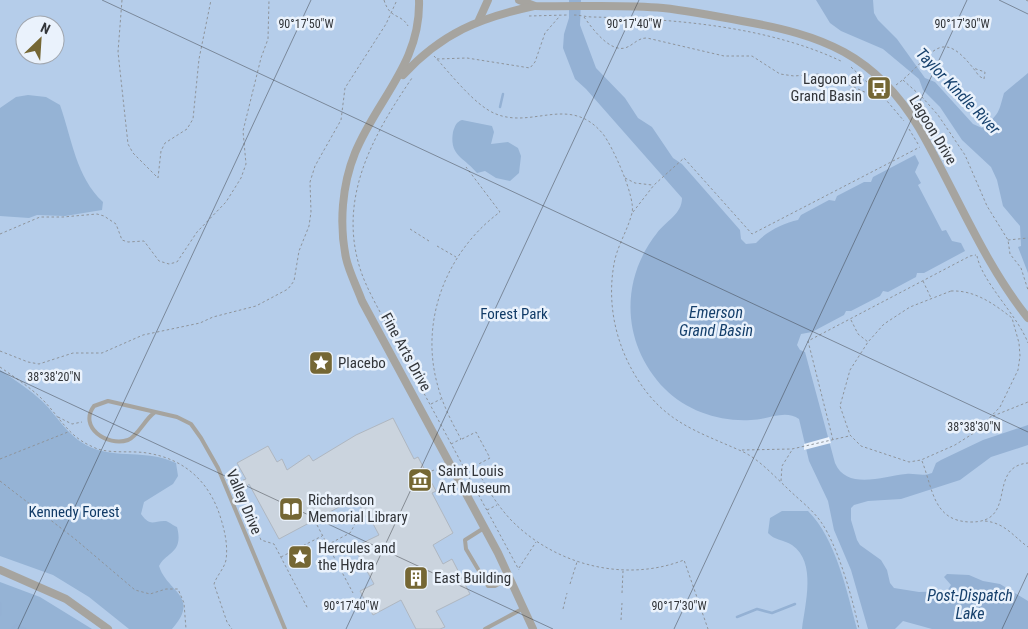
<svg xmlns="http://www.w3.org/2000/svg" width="1028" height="629" viewBox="0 0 1028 629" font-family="'Roboto Condensed',sans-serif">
<rect width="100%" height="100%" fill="#eaf2fc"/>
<path fill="#b5cdea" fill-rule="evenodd" d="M0,0H1028V629H0ZM25,25H55V55H25Z"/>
<g fill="#95b3d5">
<path d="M28,95L46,97L60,105C72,139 76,177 103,202L102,210L65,216L37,215L29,218L0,216V108L16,97Z"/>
<path d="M462,120L492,126L494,132L491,144L508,142L518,148L521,156L519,173L510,181L496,178L485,171L477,173C464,157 449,156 453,132C455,126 456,122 462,120Z"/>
<path d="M0,370C15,380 30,390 43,402C59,418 68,437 90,447C116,459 146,449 176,463L178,476L173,484L144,502L141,514C151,528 154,520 166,521C169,522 174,526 177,527C184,553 166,552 159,566C167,592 201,596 172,629H129L89,597L53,575L0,556Z"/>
<path d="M782,511H808C836,539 847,592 857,629H802C805,604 817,562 792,545C784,540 774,540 768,533L770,518Z"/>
<path d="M0,582L40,597L92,629H0Z"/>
</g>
<g fill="#94b1d4">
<path d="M569,0H581L580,25L596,68L625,98L638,118L652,127L673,158L682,164L740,230L741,239L746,244L756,243C767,231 784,223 798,220L801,215L829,200L835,201L837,196L864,182H871L873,177L915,155L919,163L915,172L921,183L918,185L942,231L946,230L952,241L961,243L965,251L924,273H917L916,277L888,292L883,291L880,296L851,311H846L844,315L812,332L801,334L797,345L800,350L805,352L835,463C847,491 884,476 906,474C916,473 922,477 932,473L936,463L941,460L983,440L1028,425V445L991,457L960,480L901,499L868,501L854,505L851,508V520L857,540L860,545L881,560L887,570L890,583L894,588L919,592L947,591L951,585L944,577L947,574L969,575L983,581L1000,584L1028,601V629H932L903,621L895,629H868L851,570L834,530L828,501L809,461L799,419C785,409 767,420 751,420C720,422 687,411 665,389C622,345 619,281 657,233C666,221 682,214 682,198L586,89L575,79L563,48L564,34L569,18Z"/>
<path d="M816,0H873L874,13L878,20L897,39L925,78L935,82L973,124L982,128C1000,113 998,114 1004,93L1028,73V273L1018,247L1021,246L1020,226L1003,206L997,180L991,167L962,140L940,107L923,90L919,79L883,49L841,31L830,23Z"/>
</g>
<path fill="#eaf2fc" d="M829,437L831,443L804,450V444Z"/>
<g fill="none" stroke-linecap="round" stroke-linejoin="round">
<g stroke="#94b1d4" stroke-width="2.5">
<path d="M500,107L503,94"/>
<path d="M0,603V615"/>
<path d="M737,617L757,609L772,613L795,604"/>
<path d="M12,629L16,625L25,629"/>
</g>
</g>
<path fill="#cbd4de" stroke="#afb7c1" d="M393,418L414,459L418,457L436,491L432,493L453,533L433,545L443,564L452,559L470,594L436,611L445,627L440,629H416L401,600L373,615L360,591L374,584L354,547L379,535L370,518L367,519L356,498L279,539L249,484L247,486L243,480L246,479L237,463L268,446L277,462L282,459L287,470L309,455L313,461L356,435Z"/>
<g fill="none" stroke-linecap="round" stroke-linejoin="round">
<g stroke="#8e949b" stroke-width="1" stroke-dasharray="2.5 2.5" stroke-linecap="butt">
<path d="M122,0L118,52L128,144L133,153L158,178L161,151L165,143L187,129L193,119L199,59L211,0"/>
<path d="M384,0C390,20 401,13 408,26"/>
<path d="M1026,0L1028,1"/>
<path d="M574,15C580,15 586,17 593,17C675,19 768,26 843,62"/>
<path d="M529,16L567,15"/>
<path d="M584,17C592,28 609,52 625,48C634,45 637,38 647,38L724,56H752L780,74L794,76L819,74L834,78L869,94H879"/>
<path d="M434,56C450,73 475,106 496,114C533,129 570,94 603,134C613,147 636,198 632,213C628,229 619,243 615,259C606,301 615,344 638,380C665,422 696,431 739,450C757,457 773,475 787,488C798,499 812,509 821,522C838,546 853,600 859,629"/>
<path d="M437,59L467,58L530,68L535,62L545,33L559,17"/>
<path d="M851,67L887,101L904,121"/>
<path d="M903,80L922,97L938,115L965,155L987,206L1008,240L1010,254L1021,268L1028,290"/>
<path d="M896,85C934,57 939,20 979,76L984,79L985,72L973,68"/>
<path d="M909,129L918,144"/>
<path d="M625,178L635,183L652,185"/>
<path d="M633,212L654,185L684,158L752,234L920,147"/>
<path d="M410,229L429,241"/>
<path d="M0,234L40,217H63L97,214L104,216L116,224L122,240L128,242L144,241L159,261L169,264L177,262L197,232L226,202L241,178L246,164L243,131L261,58L268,39L269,0"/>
<path d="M1008,240L1028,238"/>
<path d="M437,246L456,257"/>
<path d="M977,256C982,282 1018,316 1028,343"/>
<path d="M923,281L931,298"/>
<path d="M951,291C975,290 994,304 1012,318L1019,343L1020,356L1018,370L1000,407L977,431L955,445L921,460L909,462L861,446L850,435L840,406L850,370L868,342L884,324L910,307Z"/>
<path d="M851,320L858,334L868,342"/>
<path d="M392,334C382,315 371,297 363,277C335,203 371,138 412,78"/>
<path d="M398,345L519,570"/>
<path d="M0,351L28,362L39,364L73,353H102L143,335L200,323L213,317L256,306L288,289L294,281L299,251L309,226L311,212L310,182L315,166L341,120L345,88L386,24L397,0"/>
<path d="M0,367C14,377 30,387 42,399C59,416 68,436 91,446C107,455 129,450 147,453C185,459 210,482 221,519C225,532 228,546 226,560C224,569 217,575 214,584L227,622L232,629"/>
<path d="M431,404L441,399"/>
<path d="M993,416L1028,402"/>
<path d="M58,417L72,424L82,422"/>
<path d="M462,439L476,432L490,458L475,466"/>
<path d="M833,440L808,341L970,256L976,255"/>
<path d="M451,444L461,439C451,421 442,403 437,383C420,319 447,251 500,212L466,167"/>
<path d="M742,450L792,449L849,436"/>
<path d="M0,459L68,432"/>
<path d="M922,461C933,489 933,521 970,522C1019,523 986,467 1028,463"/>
<path d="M465,471L475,466C485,485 496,504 511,520C555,565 625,583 684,560L708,629"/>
<path d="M427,473L441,467"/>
<path d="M0,481L75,539L135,590L150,594L166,589H178L184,603L186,629"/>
<path d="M781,481L782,466L792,450"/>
<path d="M239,504L245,502L261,540L274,544L308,609"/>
<path d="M487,510L497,505"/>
<path d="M985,521C1005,523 1013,536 1028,547"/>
<path d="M317,525L353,593"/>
<path d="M327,545L350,533L363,510"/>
<path d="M281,557L322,536"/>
<path d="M519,568L536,542"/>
<path d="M570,584L577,562"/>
<path d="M622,593L623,571"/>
<path d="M563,609L567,593"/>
<path d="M621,620L622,603"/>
</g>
<g stroke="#a6a49f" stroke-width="4">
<path d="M155,412C145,419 137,437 128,440C107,447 78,427 94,406L108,401L177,417L191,424L201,438L218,468L285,629"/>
<path d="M484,528L465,540L466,549L488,586H495L510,578"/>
<path d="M485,629L524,608"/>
</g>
<g stroke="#a6a49f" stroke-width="8">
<path d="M419,0C421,63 377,99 355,153C342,185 339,224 346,258C349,272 357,287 362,301L498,553L533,629"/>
<path d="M519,0L535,6C577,7 621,4 663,8C690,11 716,16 742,21C822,35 875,54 919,128C955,190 983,262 1028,318"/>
<path d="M479,20L488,0"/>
<path d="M403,75C442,33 479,18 534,6"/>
<path d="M0,570L66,599L108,629"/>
</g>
</g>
<path fill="none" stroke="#323539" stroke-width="1" stroke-opacity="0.45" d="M102,0L1028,432M999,0L1028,14M0,371L553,629M18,629L311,0M346,629L639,0M674,629L967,0M1002,629L1028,573"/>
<defs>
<symbol id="bus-square" viewBox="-11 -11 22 22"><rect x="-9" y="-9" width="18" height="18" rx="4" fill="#756734" stroke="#eaf2fc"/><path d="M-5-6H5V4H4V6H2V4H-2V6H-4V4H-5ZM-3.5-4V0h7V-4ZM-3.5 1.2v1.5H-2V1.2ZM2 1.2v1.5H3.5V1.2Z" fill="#fff"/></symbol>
<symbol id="sight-square" viewBox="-11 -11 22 22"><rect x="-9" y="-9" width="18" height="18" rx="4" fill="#756734" stroke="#eaf2fc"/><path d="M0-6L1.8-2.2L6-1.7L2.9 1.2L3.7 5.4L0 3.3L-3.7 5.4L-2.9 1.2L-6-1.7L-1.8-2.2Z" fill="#fff"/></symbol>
<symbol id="museum-square" viewBox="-11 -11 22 22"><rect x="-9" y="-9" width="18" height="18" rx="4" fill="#756734" stroke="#eaf2fc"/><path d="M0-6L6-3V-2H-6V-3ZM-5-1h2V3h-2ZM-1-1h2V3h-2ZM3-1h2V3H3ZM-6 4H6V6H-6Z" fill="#fff"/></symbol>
<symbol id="library-square" viewBox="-11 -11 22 22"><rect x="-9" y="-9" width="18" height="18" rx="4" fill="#756734" stroke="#eaf2fc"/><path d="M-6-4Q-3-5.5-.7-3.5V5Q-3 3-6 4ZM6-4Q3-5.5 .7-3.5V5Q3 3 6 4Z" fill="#fff"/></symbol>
<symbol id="building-square" viewBox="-11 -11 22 22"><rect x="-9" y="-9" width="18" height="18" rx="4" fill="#756734" stroke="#eaf2fc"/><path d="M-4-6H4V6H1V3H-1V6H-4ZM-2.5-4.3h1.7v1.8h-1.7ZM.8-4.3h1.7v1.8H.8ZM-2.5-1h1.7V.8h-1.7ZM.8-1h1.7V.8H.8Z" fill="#fff"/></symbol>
</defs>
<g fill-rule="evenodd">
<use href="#bus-square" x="865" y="74" width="28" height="28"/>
<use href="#sight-square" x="307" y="349" width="28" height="28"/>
<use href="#museum-square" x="406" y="466" width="28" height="28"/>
<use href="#library-square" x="277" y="495" width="28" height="28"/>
<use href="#sight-square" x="286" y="543" width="28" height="28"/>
<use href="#building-square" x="402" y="564" width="28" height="28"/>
</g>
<g text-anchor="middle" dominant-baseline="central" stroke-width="5" stroke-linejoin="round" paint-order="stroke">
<g font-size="15" fill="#323539" stroke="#eaf2fc" text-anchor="start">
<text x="862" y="79" text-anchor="end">Lagoon at<tspan x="862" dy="17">Grand Basin</tspan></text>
<text x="338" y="363">Placebo</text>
<text x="438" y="471">Saint Louis<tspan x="438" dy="17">Art Museum</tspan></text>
<text x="308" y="500">Richardson<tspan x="308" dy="17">Memorial Library</tspan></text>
<text x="318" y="548">Hercules and<tspan x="318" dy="17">the Hydra</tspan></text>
<text x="434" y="578">East Building</text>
</g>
<g font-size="15" fill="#323539" stroke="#eaf2fc">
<text transform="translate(933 130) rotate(59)">Lagoon Drive</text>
<text transform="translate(406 352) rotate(61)">Fine Arts Drive</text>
<text transform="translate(244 502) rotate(67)">Valley Drive</text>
</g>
<g font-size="15" fill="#113b67" stroke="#eaf2fc">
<text x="514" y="314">Forest Park</text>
<text x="74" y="512">Kennedy Forest</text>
</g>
<g font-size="16" font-style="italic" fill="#16406c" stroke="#eaf2fc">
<text transform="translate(958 91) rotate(46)">Taylor Kindle River</text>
<text x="716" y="312">Emerson<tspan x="716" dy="18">Grand Basin</tspan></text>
<text x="970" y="595">Post-Dispatch<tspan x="970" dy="18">Lake</tspan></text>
</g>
</g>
<g font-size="12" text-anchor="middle" fill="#323539" stroke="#eaf2fc" stroke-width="5" stroke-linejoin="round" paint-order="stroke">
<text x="306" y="28">90°17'50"W</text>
<text x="634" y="28">90°17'40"W</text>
<text x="962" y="28">90°17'30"W</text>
<text x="54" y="381">38°38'20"N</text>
<text x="974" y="431">38°38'30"N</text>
<text x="351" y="610">90°17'40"W</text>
<text x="679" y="610">90°17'30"W</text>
</g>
<g transform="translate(40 40) rotate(25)"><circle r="24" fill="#eaf2fc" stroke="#a0a6ae"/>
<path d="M0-4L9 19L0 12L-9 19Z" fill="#756734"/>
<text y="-8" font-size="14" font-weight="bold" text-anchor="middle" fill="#323539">N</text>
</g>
</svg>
